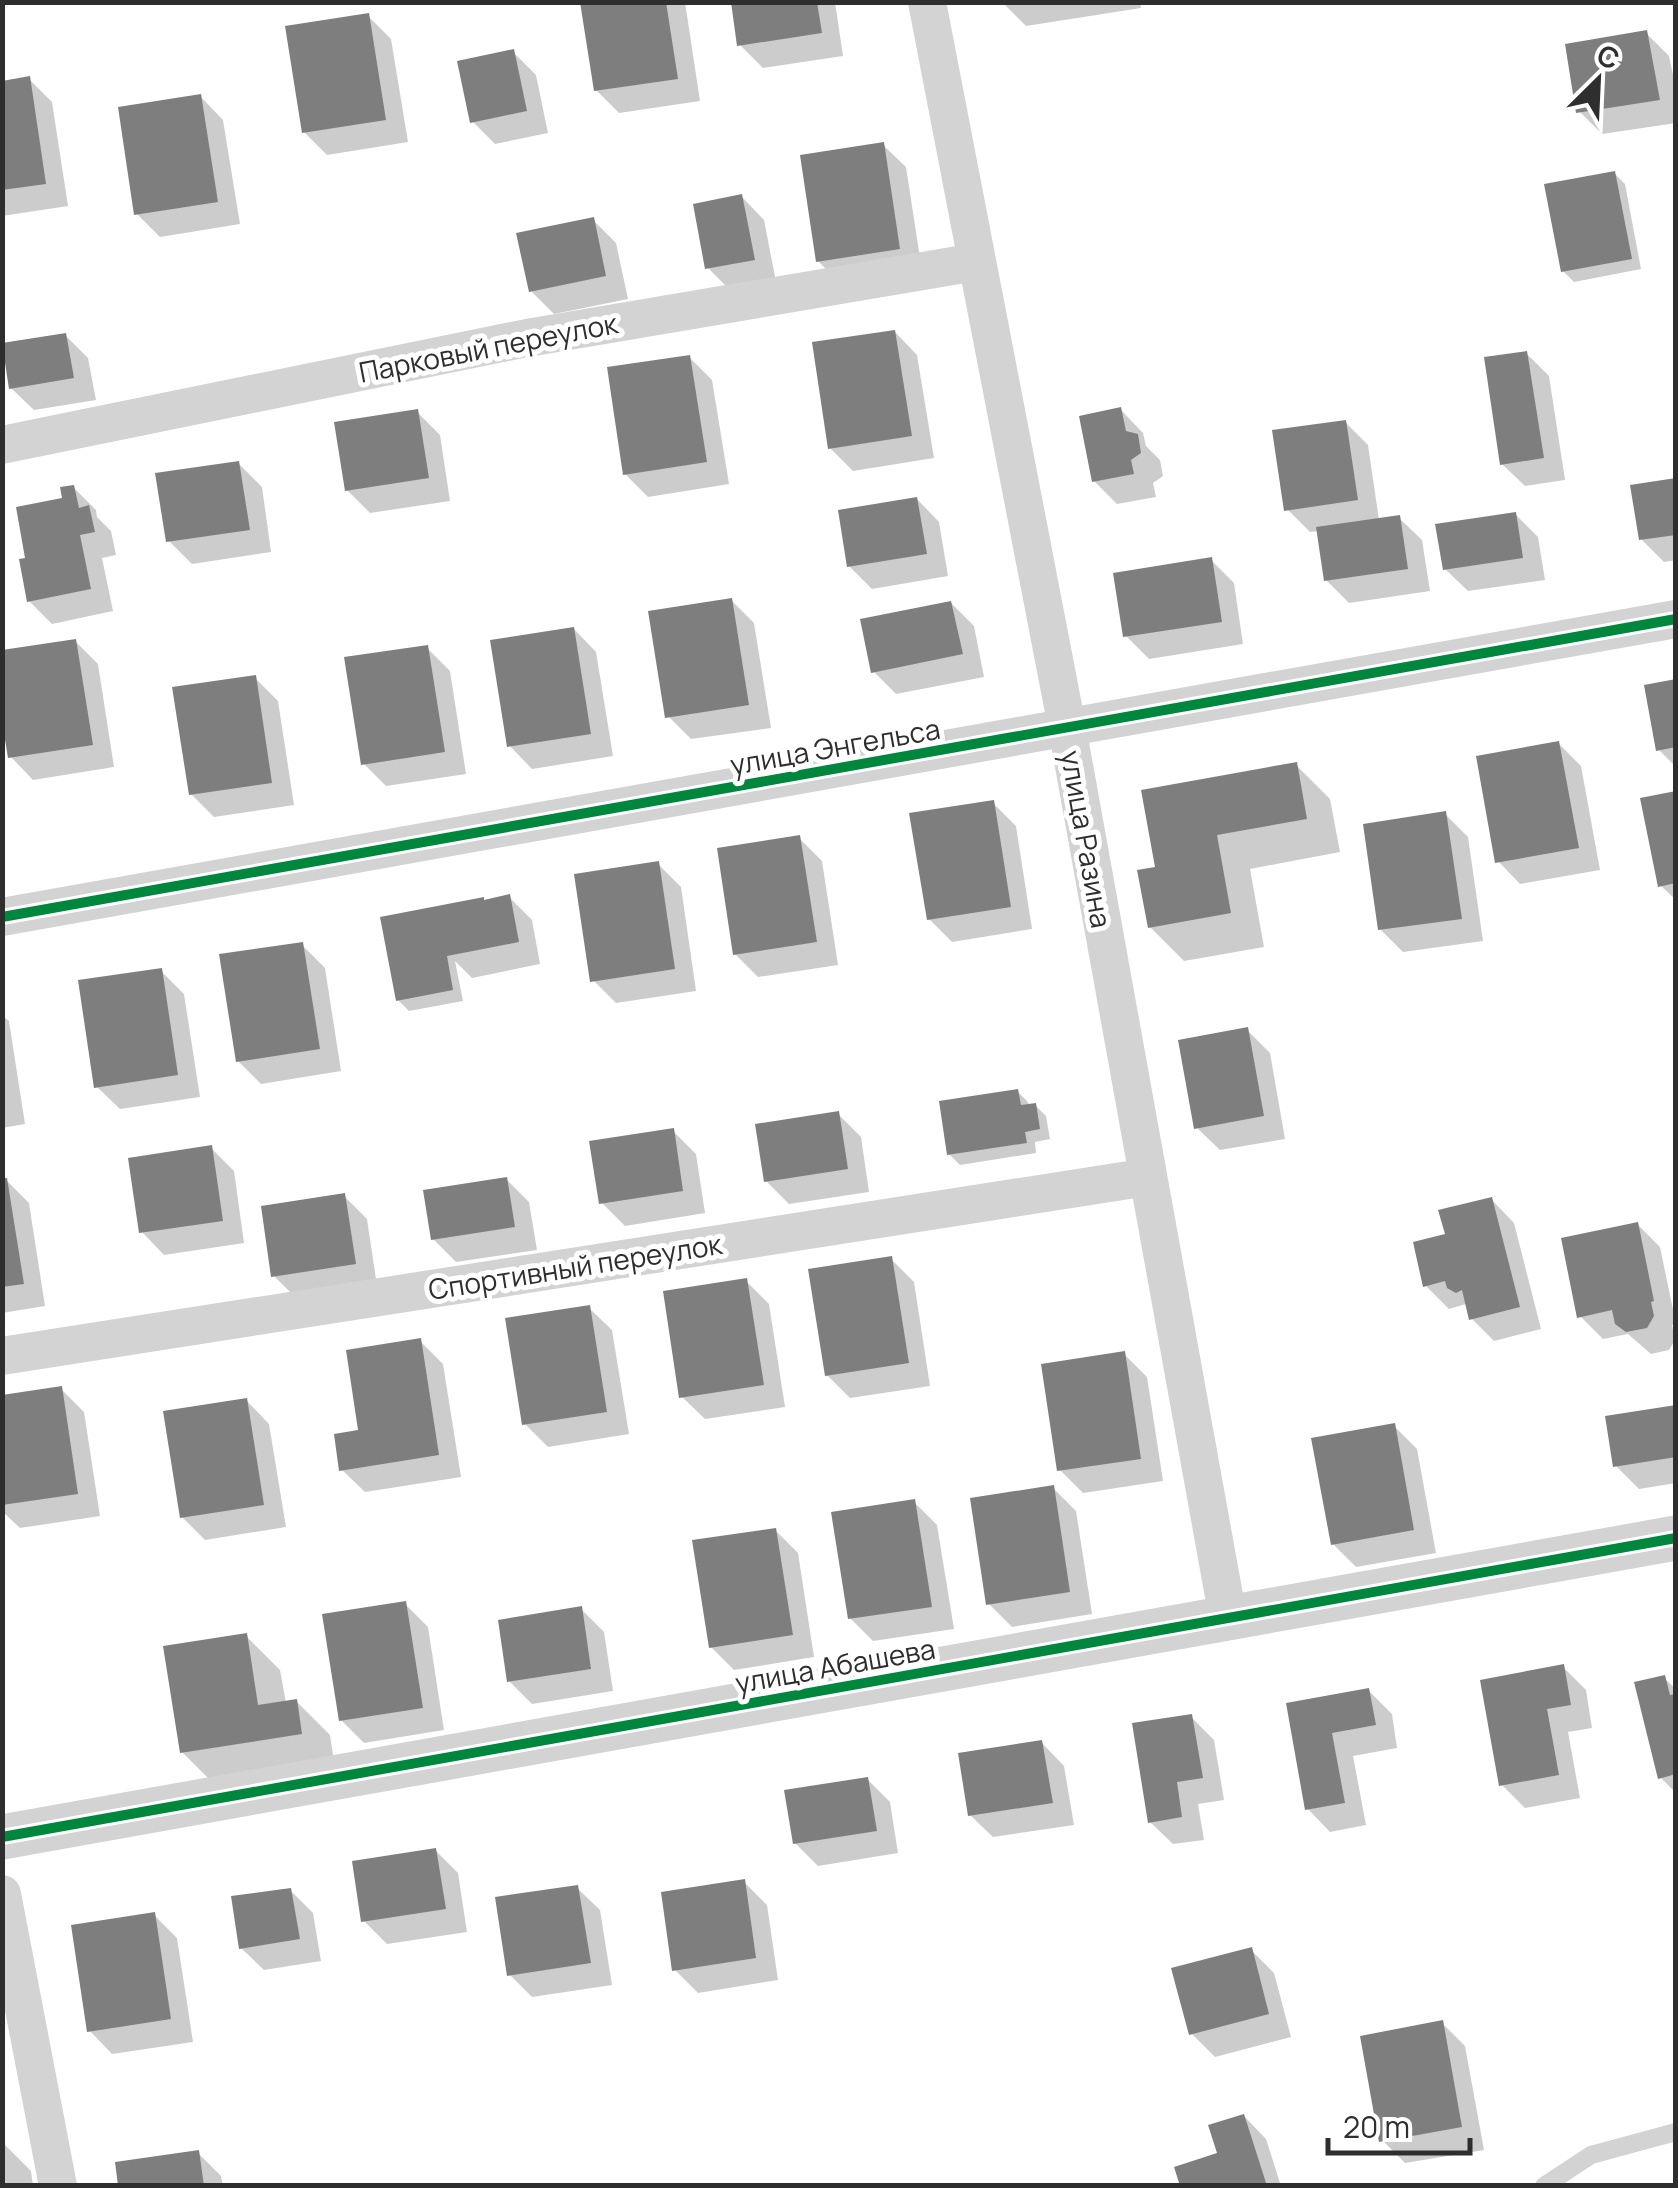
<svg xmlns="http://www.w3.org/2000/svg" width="1678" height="2188" viewBox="0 0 1678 2188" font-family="Manrope,sans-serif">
<rect width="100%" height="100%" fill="#fff"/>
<g fill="#0003">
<path d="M583,2H685L700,101L619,113L596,90Z"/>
<path d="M733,2H835L843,56L763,68L740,45Z"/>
<path d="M1002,2H1140L1141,8L1026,26Z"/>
<path d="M368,16L391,39L408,142L327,155L304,132Z"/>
<path d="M1646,33L1669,56L1676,89V123L1602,134L1579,111Z"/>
<path d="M513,52L536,75L548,133L495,144L472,121Z"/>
<path d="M29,79L52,102L68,206L2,216V83Z"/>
<path d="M201,97L223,120L240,224L160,237L137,214Z"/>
<path d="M883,145L906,167L922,271L841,284L818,261Z"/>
<path d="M1614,173L1625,184L1641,269L1574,282L1563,271Z"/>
<path d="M742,197L764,220L776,282L731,291L708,268Z"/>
<path d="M593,220L616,243L628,299L554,314L531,291Z"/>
<path d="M895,332L917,355L934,458L853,471L830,448Z"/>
<path d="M65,335L88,358L96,400L34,410L11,388Z"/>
<path d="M1526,353L1549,376L1565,480L1525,486L1502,464Z"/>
<path d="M689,357L712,380L729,484L648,497L625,474Z"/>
<path d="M1121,410L1143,433L1146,446L1160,460L1163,476L1153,483L1156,497L1117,504L1094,481Z"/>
<path d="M417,412L440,435L450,501L370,513L347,490Z"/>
<path d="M1345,422L1368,445L1379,520L1399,518L1422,540L1430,591L1349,603L1326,580L1319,531L1310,532L1287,509Z"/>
<path d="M239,464L262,487L271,552L192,564L169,541Z"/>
<path d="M1676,481V560L1664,562L1641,539Z"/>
<path d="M73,487L96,510L97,517L111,531L116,555L102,558L113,611L52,624L29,601L28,560Z"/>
<path d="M917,499L939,522L948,576L872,589L849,566Z"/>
<path d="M1515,514L1538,537L1545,580L1468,591L1445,569Z"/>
<path d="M1211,560L1234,583L1243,644L1149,659L1126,636Z"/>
<path d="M731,600L754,623L771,728L691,739L668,716Z"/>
<path d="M951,603L974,626L984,677L896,694L873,671Z"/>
<path d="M574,629L596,652L613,756L532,769L510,746Z"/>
<path d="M75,641L98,664L114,767L33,780L11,757Z"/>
<path d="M427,648L450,671L466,774L386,786L363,763Z"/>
<path d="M255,678L278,701L294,805L214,817L191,794Z"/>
<path d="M1676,681V767L1658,749Z"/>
<path d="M1559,744L1581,766L1600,870L1520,884L1498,861Z"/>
<path d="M1296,765L1330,799L1340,852L1250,869L1264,947L1184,961L1150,927L1157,869Z"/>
<path d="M1676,793V900L1660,885Z"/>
<path d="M993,803L1016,826L1032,929L952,942L929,919Z"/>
<path d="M1445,814L1468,837L1483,941L1403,952L1380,929Z"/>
<path d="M799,838L822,861L838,965L758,977L735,954Z"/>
<path d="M658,864L681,887L696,991L616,1003L593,980Z"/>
<path d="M509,897L532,920L540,964L472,978L455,961L463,1001L409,1011L398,1000L485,902Z"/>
<path d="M302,945L325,968L341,1071L261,1084L238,1061Z"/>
<path d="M161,971L184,994L200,1097L120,1109L97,1087Z"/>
<path d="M2,1015L9,1021L25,1124L2,1128Z"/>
<path d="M1247,1030L1270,1053L1285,1139L1220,1150L1197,1128Z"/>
<path d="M1017,1091L1028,1102L1029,1106L1035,1105L1046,1116L1050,1139L1035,1142L1036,1153L960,1165L949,1154Z"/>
<path d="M838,1114L861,1137L869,1192L789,1204L766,1181Z"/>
<path d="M673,1131L696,1154L705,1213L625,1226L602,1203Z"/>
<path d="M211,1148L234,1171L244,1243L164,1255L142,1232Z"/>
<path d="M506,1179L529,1202L537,1250L456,1262L433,1239Z"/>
<path d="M6,1180L29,1203L45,1306L2,1313V1181Z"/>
<path d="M344,1196L367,1219L377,1286L297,1299L274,1276Z"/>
<path d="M1492,1200L1514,1223L1541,1329L1494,1341L1471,1318L1466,1304L1449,1309L1426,1286L1448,1236Z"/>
<path d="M1637,1224L1660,1247L1676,1324L1672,1325L1675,1340L1669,1350L1651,1354L1628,1334L1603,1339L1580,1316Z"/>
<path d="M891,1259L914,1282L930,1386L850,1398L827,1375Z"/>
<path d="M746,1281L769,1304L785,1407L705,1419L682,1397Z"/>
<path d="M589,1308L612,1330L629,1434L548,1447L525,1424Z"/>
<path d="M420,1341L443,1364L461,1477L365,1492L342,1470L361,1433Z"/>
<path d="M1124,1354L1147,1377L1163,1481L1083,1493L1060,1470Z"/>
<path d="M61,1389L84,1412L100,1516L20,1528L2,1511V1398Z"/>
<path d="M247,1401L269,1424L286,1527L205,1540L182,1517Z"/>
<path d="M1676,1408V1483L1639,1489L1616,1466Z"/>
<path d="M1394,1426L1417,1449L1436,1553L1356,1567L1333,1544Z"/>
<path d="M1053,1488L1076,1511L1092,1614L1012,1627L989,1604Z"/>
<path d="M914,1502L937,1525L954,1629L873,1641L850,1618Z"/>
<path d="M775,1530L798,1553L814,1657L734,1670L711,1647Z"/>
<path d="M405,1604L428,1627L444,1730L364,1743L341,1720Z"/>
<path d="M581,1609L604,1632L613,1691L532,1704L509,1681Z"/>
<path d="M246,1636L280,1670L286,1703L296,1701L330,1735L335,1768L216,1786L182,1752Z"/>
<path d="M1563,1667L1586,1690L1592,1728L1568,1732L1580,1798L1525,1808L1502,1785Z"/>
<path d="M1664,1678L1676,1689V1793L1660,1777Z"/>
<path d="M1369,1691L1392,1714L1397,1748L1353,1756L1366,1825L1330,1832L1308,1809L1289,1705Z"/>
<path d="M1191,1717L1214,1740L1224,1800L1198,1804L1204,1840L1173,1844L1150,1822Z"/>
<path d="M1042,1743L1064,1766L1074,1825L993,1837L970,1815Z"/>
<path d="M867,1779L890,1802L898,1853L818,1866L795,1843Z"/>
<path d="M435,1850L458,1873L467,1932L387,1944L364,1921Z"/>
<path d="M744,1882L767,1905L778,1980L698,1993L675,1970Z"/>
<path d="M577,1888L600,1910L612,1985L532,1997L509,1974Z"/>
<path d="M290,1890L313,1913L321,1961L264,1970L241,1948Z"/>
<path d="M154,1915L177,1938L193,2042L112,2054L90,2031Z"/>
<path d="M1251,1950L1274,1973L1291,2037L1215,2057L1192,2034Z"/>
<path d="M1442,2023L1465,2046L1484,2150L1405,2163L1382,2140Z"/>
<path d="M1244,2116L1266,2139L1281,2186H1183L1220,2154Z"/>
<path d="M2,2142L31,2171L33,2186H2Z"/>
<path d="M198,2153L221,2176L223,2186H121Z"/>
</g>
<g fill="#7e7e7e">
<path d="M580,2H666L678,79L594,91Z"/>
<path d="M731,2H817L822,33L737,46Z"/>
<path d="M369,13L386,120L302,133L285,26Z"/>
<path d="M1647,30L1660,100L1576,113L1565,44Z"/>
<path d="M514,49L527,111L470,123L457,61Z"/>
<path d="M30,76L46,184L2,190V81Z"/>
<path d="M201,94L218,202L134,215L118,107Z"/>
<path d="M884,142L900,249L816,262L800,155Z"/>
<path d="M1615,171L1632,259L1561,272L1544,184Z"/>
<path d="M742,194L755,260L705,269L693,204Z"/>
<path d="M594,217L606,276L529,292L516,233Z"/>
<path d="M895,330L912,436L828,449L812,342Z"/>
<path d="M66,333L74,378L9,389L2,343Z"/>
<path d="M1527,351L1544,458L1500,465L1484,357Z"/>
<path d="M690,355L707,462L623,475L607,367Z"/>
<path d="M1121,407L1126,431L1138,434L1141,453L1131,460L1134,474L1092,482L1079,416Z"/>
<path d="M418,409L429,478L345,491L334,422Z"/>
<path d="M1346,420L1358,500L1284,511L1272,430Z"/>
<path d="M239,461L250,530L166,542L155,473Z"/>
<path d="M1676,478V535L1639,540L1630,485Z"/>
<path d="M74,485L79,508L89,505L95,532L80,535L91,589L27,602L19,559L25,558L16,507L62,498L60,487Z"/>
<path d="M917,497L927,554L847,567L838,510Z"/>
<path d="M1516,512L1523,558L1443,570L1435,524Z"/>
<path d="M1400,515L1408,569L1324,581L1316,527Z"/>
<path d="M1212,557L1222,622L1123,637L1113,573Z"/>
<path d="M732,598L749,705L665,718L648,611Z"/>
<path d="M951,601L963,654L871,673L860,619Z"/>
<path d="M574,627L591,734L507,747L490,640Z"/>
<path d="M76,639L93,745L8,758L2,721V650Z"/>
<path d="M428,645L445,752L361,765L344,657Z"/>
<path d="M256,675L272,783L189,795L172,687Z"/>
<path d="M1676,679V747L1656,751L1644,685Z"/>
<path d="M1559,741L1579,848L1495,863L1476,756Z"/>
<path d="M1297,762L1307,819L1217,835L1231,913L1148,928L1137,870L1155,867L1141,790Z"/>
<path d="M1676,791V883L1658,887L1640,798Z"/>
<path d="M994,800L1011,907L927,920L909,813Z"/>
<path d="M1446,811L1462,919L1378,930L1363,824Z"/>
<path d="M800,835L817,942L733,955L717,848Z"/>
<path d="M659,861L675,969L590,982L574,874Z"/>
<path d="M510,894L519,942L447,956L453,990L396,1001L380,917L484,897V900Z"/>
<path d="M303,942L320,1049L236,1062L219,954Z"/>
<path d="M162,968L178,1075L94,1088L78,980Z"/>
<path d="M1248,1027L1264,1116L1194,1129L1178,1040Z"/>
<path d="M1018,1089L1021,1105L1036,1103L1040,1129L1025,1132L1027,1143L947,1155L939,1101Z"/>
<path d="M839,1111L848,1169L764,1182L755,1124Z"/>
<path d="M674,1128L683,1191L599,1204L589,1141Z"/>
<path d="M212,1145L223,1221L139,1233L128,1158Z"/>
<path d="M507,1177L515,1227L431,1240L423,1190Z"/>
<path d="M2,1178H7L24,1284L2,1287Z"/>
<path d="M345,1193L356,1264L271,1277L261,1206Z"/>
<path d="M1492,1197L1520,1307L1469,1320L1462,1290L1456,1293L1447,1288L1445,1281L1423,1287L1413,1242L1445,1234L1438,1210Z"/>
<path d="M1638,1222L1654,1301L1651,1302L1654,1316L1647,1328L1626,1332L1615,1324L1612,1310L1577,1318L1561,1238Z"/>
<path d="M892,1256L909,1363L825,1376L808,1269Z"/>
<path d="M747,1278L764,1385L679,1398L663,1291Z"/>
<path d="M590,1305L607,1412L522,1425L505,1318Z"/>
<path d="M421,1338L439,1455L339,1471L334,1434L358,1430L346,1350Z"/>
<path d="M1125,1351L1141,1459L1057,1471L1041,1364Z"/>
<path d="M62,1386L78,1494L2,1505V1395Z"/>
<path d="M247,1398L264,1505L180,1518L163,1411Z"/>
<path d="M1676,1405V1457L1613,1467L1605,1416Z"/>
<path d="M1395,1423L1414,1530L1331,1545L1311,1438Z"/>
<path d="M1054,1485L1070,1592L986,1605L970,1498Z"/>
<path d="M915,1499L932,1607L848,1619L831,1512Z"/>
<path d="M776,1528L793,1635L709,1648L692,1540Z"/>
<path d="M406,1601L423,1708L339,1721L322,1614Z"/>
<path d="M582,1606L591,1669L507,1682L498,1620Z"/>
<path d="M247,1633L258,1705L297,1699L302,1734L180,1753L163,1646Z"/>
<path d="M1564,1664L1571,1705L1547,1709L1559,1775L1499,1786L1480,1680Z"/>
<path d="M1665,1675L1670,1695L1676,1694V1757L1673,1758L1676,1774L1658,1779L1634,1682Z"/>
<path d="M1369,1688L1376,1725L1332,1733L1345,1803L1305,1810L1286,1703Z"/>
<path d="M1192,1714L1203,1778L1177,1782L1182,1817L1148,1823L1132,1723Z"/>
<path d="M1042,1740L1053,1803L968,1816L958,1753Z"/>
<path d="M868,1777L877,1831L793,1844L784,1790Z"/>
<path d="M436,1848L446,1909L361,1922L352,1861Z"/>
<path d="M745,1879L756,1958L672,1971L661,1892Z"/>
<path d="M578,1885L591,1963L507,1976L495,1897Z"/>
<path d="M291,1888L300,1939L239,1949L231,1896Z"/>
<path d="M155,1912L171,2019L87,2032L71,1925Z"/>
<path d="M1252,1947L1269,2014L1189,2035L1171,1968Z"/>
<path d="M1443,2020L1462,2127L1379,2142L1360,2036Z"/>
<path d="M1244,2114L1267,2186H1180L1174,2167L1217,2153L1208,2125Z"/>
<path d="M199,2150L204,2186H118L115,2162Z"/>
</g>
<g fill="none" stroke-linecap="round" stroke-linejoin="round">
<path stroke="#d3d3d3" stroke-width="18" d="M1544,2186L1591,2155L1676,2132"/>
<g stroke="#d3d3d3" stroke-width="38">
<path d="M927,2L1067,727L1228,1618"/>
<path d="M2,445L527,338L976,262"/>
<path d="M2,917L1676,619"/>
<path d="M2,1356L1148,1177"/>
<path d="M2,1894L58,2186"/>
</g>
<path stroke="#d3d3d3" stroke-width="45" d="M2,1837L1676,1538"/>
<defs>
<g id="cycleway">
<path d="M2,917L1676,619"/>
<path d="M2,1837L1676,1538"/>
</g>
</defs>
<use href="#cycleway" stroke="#fff" stroke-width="16"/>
<use href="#cycleway" stroke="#00873e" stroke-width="10"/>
</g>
<g text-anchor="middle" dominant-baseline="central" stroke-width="10" stroke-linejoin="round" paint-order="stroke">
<g font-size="28" fill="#2e2e2e" stroke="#fff">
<text transform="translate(488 347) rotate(-11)">Парковый переулок</text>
<text transform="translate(835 746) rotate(-10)">улица Энгельса</text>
<text transform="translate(1087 839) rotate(80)">улица Разина</text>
<text transform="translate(575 1266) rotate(-9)">Спортивный переулок</text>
<text transform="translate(835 1665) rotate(-10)">улица Абашева</text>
</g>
</g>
<rect width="1678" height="2188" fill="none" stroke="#2e2e2e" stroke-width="10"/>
<g transform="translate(1598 80) rotate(24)" stroke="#ffffff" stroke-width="8" paint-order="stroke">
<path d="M0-8L18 38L0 25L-18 38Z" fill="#2e2e2e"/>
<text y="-15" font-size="28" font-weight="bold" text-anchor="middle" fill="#2e2e2e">С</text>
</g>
<path d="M1328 2138v15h142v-15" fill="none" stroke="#2e2e2e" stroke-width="5"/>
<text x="1343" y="2138" font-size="30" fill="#2e2e2e" stroke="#ffffff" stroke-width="8" paint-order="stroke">20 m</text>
</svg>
